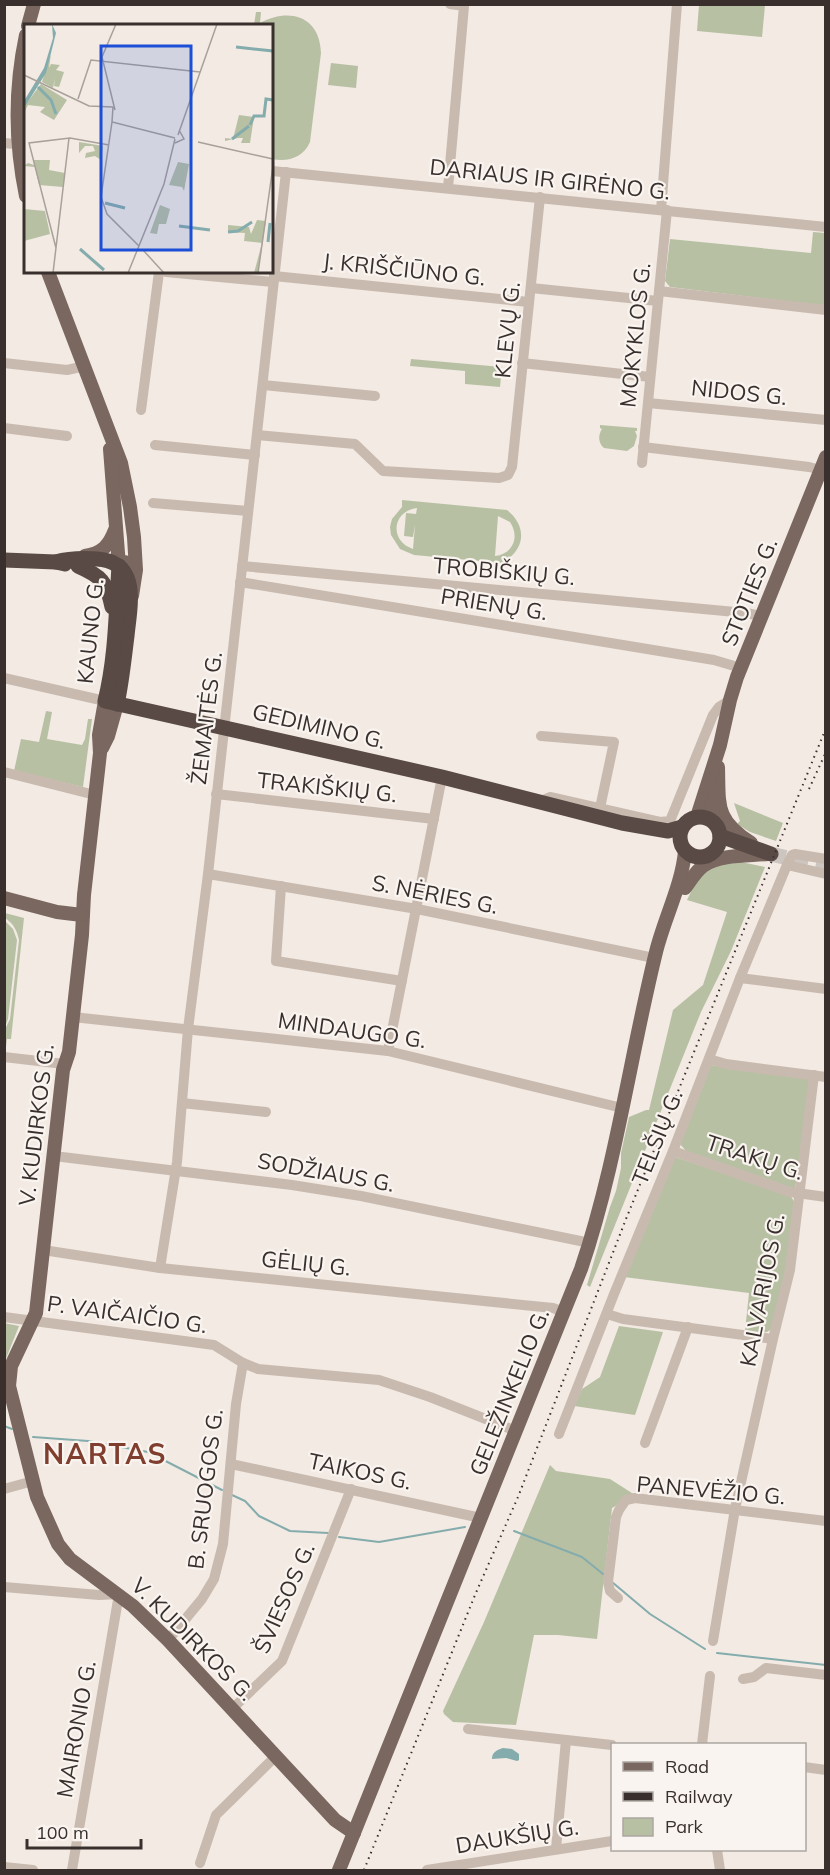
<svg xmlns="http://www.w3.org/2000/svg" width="830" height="1875" viewBox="0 0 830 1875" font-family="Mulish,sans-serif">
<rect width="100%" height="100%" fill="#f2eae3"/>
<g fill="#b8c0a4" fill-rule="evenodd">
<path d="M699,5H765L762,37L697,31Z"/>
<path d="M256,12H261L260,23C289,7 320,16 321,53L310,142C303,158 288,162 272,159V26L254,25Z"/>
<path d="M331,63L358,66L356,88L328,85Z"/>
<path d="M813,232L825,233V306L670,287L665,281L670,239L811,253Z"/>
<path d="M411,359L502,367L500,387L465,384V371L410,366Z"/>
<path d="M600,425L637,428V431H635L637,436L634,446L627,451L604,448C598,443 598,435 602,429L600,428Z"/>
<path d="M402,500L507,510C528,527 525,550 502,563L414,555L400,549L391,535L390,527L392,519L402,507ZM417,508L416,514L406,513L404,536L413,537L415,525L413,549C389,541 392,511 417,508ZM498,516L510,522C520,537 513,554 495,556Z"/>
<path d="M46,711L52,712L47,739L82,745L85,739L88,719H92L83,787L14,771L21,739L39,742Z"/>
<path d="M734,803L783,823L776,841L750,832L737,824L740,821Z"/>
<path d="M736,861L765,867L731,951L701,1012L590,1287L587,1285L610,1207L616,1191L621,1168V1153L629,1117L646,1110H649L673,1010L703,985L727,912L687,900L699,876L723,863Z"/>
<path d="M5,913L24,918L11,1039H7L6,1047H5V1029L10,1019L19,940C17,930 13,923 5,918Z"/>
<path d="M5,921L13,929L17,940L8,1019L5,1027Z"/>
<path d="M711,1065L804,1077L811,1081L795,1189L686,1151L680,1144Z"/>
<path d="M675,1157L790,1195L795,1203L788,1268L772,1329L767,1332L759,1333L745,1331L749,1293L624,1277Z"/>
<path d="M4,1323L19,1326L5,1361H4Z"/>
<path d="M619,1326L663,1332L635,1415L574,1406L582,1389L600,1377Z"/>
<path d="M550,1465L556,1471L610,1479L635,1495L612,1508L597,1639L558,1635H534L516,1725L453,1722L444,1714L443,1711L484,1622Z"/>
</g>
<path fill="#85acac" d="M503,1748L512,1749L519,1754V1760L517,1761L506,1758L492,1759C492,1752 497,1750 503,1748Z"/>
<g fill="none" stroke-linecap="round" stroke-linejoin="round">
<g stroke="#85acac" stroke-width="2">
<path d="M4,1426L12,1429"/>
<path d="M33,1437L88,1441L148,1452L222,1490"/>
<path d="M232,1495L245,1501L259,1516L290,1531L328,1533"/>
<path d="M514,1531L582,1557L603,1574"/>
<path d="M339,1537L379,1542L465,1527"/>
<path d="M612,1582L650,1614L705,1649"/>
<path d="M717,1653L826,1665"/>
</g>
<path stroke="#cdc5bf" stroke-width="15" stroke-dasharray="15 8" stroke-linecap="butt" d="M771,854L826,867"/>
<g stroke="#c9baaf" stroke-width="10">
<path d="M4,143L25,145"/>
<path d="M272,171L826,227"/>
<path d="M448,188L464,6L450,4"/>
<path d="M661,210L677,4"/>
<path d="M166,272L273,282"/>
<path d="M274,276L529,302"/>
<path d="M531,288L658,301"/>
<path d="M659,291L826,310"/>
<path d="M4,363L67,370L85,366"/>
<path d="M522,363L650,377"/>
<path d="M263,385L375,396"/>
<path d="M648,403L826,420"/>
<path d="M141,410L159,272"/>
<path d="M4,428L67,436"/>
<path d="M257,435L355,444L383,471L499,478L508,475L512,467L540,197"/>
<path d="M155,445L255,455"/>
<path d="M643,447L809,467L821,470"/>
<path d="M642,463L667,210"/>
<path d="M153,503L248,511"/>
<path d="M242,566L746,613L761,616"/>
<path d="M240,582L714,660L741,668"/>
<path d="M4,678L105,701"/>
<path d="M541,736L614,742L600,808"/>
<path d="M4,772L95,795"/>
<path d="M216,794L434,819"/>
<path d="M543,800L550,797L660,822L670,821L713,715L719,707L730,700"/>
<path d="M787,865L826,874"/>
<path d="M208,874L417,909L654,958"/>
<path d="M281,886L276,961L402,981"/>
<path d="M740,978L826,989"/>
<path d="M73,1017L388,1051L622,1108"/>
<path d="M388,1051L442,777"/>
<path d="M4,1057L64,1064"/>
<path d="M709,1059L726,1064L826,1077"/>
<path d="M182,1103L266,1112"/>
<path d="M673,1151L790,1192L826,1197"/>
<path d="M54,1156L292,1185L361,1196L590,1243"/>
<path d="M43,1250L160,1268L553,1308L564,1312"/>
<path d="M160,1268L177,1162L188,1029L208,874L286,172"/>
<path d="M607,1314L623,1319L773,1339"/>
<path d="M4,1317L214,1345L243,1363L258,1369L379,1380L430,1397L516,1431"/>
<path d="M559,1434L614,1294L673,1151L740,978L787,865L792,855L795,854L826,859"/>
<path d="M645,1443L688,1327"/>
<path d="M231,1464L481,1518"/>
<path d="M4,1489L33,1481"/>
<path d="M4,1587L99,1595L119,1594L72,1870"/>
<path d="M618,1598L610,1591L608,1582L616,1517L619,1510L626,1500L635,1498L826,1521"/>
<path d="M168,1640L202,1599L214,1579L223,1544L236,1404L243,1363"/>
<path d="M713,1641L735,1509L773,1339L790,1270L814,1075"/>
<path d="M743,1679L754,1677L766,1668L826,1675"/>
<path d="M232,1709L282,1661L351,1489"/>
<path d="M468,1729L612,1745"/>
<path d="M702,1744L710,1676"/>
<path d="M804,1767L826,1770"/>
<path d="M556,1849L566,1740"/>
<path d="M717,1850L720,1870"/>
<path d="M200,1863L216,1815L276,1756"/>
<path d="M4,1867L33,1870"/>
<path d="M427,1870L612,1841"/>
</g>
<g stroke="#796760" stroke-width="14">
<path d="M28,26L34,4"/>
<path d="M26,35C15,87 15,143 26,196"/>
<path d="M48,272L121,463L130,507L134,537L136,570L132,596"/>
<path d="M110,449L119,566L125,562"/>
<path d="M85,556C102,553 109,546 115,530"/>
<path d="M105,701L99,735L100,753L84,895L82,935L69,1052L63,1070L36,1313L11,1366L9,1386L37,1497L58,1544L70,1559L133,1606L168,1640L335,1820L354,1833"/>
<path d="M102,748L108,736L117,704"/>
<path d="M718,767C719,806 715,820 751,843"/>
<path d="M697,817L720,745L730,700L737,677L826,457"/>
<path d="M711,820L714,796"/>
<path d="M685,888C690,881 696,871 703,866C720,854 748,856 768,854"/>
<path d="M4,898L57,912L82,915"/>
<path d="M339,1870L581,1269C616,1166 630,1057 656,952C664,919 682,885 685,851"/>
</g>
<g stroke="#594a45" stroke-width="15">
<path d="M4,560L56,562L65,564"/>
<path d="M56,562C70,558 82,558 97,559C141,562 130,605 127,636C124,659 122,681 117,704"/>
<path d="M78,566C101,576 107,582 112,607"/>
<path d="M119,566C116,611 116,657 105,701L442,777L622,823L668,831L682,827"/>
<circle cx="700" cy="837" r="20"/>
<path d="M720,836L771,854"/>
</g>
<g stroke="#39302d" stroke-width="2" stroke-dasharray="1.5 4.5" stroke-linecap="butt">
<path d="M809,789L826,752"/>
<path d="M364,1870L475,1595L518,1497L626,1219L826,728"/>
</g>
</g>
<g text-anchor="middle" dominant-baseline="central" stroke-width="4.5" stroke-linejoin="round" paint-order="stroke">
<g font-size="22" fill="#39302d" stroke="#f9f4ef">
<text transform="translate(550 179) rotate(6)">DARIAUS IR GIRĖNO G.</text>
<text transform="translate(404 269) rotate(6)">J. KRIŠČIŪNO G.</text>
<text transform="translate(507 330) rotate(-84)">KLEVŲ G.</text>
<text transform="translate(635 335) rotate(-84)">MOKYKLOS G.</text>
<text transform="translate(739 392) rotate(6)">NIDOS G.</text>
<text transform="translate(504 571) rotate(5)">TROBIŠKIŲ G.</text>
<text transform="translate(749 592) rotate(-68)">STOTIES G.</text>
<text transform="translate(494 604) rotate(9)">PRIENŲ G.</text>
<text transform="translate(90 631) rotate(-84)">KAUNO G.</text>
<text transform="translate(206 718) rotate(-83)">ŽEMAITĖS G.</text>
<text transform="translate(319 726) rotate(13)">GEDIMINO G.</text>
<text transform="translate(327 787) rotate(6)">TRAKIŠKIŲ G.</text>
<text transform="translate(435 894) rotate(11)">S. NĖRIES G.</text>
<text transform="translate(352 1030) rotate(8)">MINDAUGO G.</text>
<text transform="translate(36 1125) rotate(-83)">V. KUDIRKOS G.</text>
<text transform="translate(657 1137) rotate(-68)">TELŠIŲ G.</text>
<text transform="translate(755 1157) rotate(18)">TRAKŲ G.</text>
<text transform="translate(326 1172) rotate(10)">SODŽIAUS G.</text>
<text transform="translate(306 1263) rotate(6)">GĖLIŲ G.</text>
<text transform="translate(762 1290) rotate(-79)">KALVARIJOS G.</text>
<text transform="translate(127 1314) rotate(8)">P. VAIČAIČIO G.</text>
<text transform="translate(509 1392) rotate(-68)">GELEŽINKELIO G.</text>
<text transform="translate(360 1471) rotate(12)">TAIKOS G.</text>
<text transform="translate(205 1489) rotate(-83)">B. SRUOGOS G.</text>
<text transform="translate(711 1490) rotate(5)">PANEVĖŽIO G.</text>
<text transform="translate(284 1598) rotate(-66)">ŠVIESOS G.</text>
<text transform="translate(193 1639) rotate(45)">V. KUDIRKOS G.</text>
<text transform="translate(76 1729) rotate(-80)">MAIRONIO G.</text>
<text transform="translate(517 1836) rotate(-9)">DAUKŠIŲ G.</text>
</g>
<g font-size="28" font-weight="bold" letter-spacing="1.5" fill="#7f3e2e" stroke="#f9f4ef">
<text x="105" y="1453">NARTAS</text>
</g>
</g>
<g transform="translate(24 24)">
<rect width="249" height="249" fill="#f2eae3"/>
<path d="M27,30L25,44L27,40L36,41L32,46L40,48L35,63L30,62L31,54L29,64L18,58ZM17,60L43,76L30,96L16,88L21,83L4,81L0,89L2,80ZM215,91L230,93L226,119H217L219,114H214L201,117V114L209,115ZM55,118L79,122L77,136L71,132L61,134L62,129L71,127L69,122H61L55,129ZM10,136H26L25,146L41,149L39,163L15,161L11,143L0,142L4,139L10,141ZM154,138L165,140L160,167L158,163L145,161ZM136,181L146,185L142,200H135L133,210L126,209ZM0,185L21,187L26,210L0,217ZM233,196L242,197L234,249H230L238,219L220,217L221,209L204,208V201L225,203L227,210Z" fill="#b8c0a4"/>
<path d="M28,0L32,9L22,49L0,84V77L20,44L29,14Z" fill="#85acac"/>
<path fill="none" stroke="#85acac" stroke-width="3" d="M212,23L249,27M14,63L27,76L32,90M226,101L230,92H240L242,75L249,76M208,115L225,102M81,179L101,184M155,202L186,206M204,208L214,207L228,198M244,218L246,199M56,225L80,246"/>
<path fill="none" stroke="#a8a09a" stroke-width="1.5" d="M0,51L65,82L89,83M54,75L67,36L176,48M89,83L88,98L151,114M91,86L78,33L92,0M88,98L77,173L83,190L115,222M154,111L193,0M174,118L249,135M151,119L160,115L155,106M32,224L5,119L46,114L85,121M119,226L140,249M29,249L45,114M104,249L140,160L151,115M234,249L249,142"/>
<path fill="#1d4ed8" fill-opacity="0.15" stroke="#1d4ed8" stroke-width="3" d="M77,22H167V226H77Z"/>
<rect width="249" height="249" fill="none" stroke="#39302d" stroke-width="3"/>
</g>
<rect width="830" height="1875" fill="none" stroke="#39302d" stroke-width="12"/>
<rect x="611" y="1743" width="195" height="108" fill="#f9f4ef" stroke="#aca6a1" stroke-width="1.5"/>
<rect x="623" y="1762" width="30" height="9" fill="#796760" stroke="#aca6a1" stroke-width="1.5"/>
<text x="665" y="1773" font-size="18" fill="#39302d">Road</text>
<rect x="623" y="1792" width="30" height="9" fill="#39302d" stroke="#aca6a1" stroke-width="1.5"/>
<text x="665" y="1803" font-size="18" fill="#39302d">Railway</text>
<rect x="623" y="1818" width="30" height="18" fill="#b8c0a4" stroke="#aca6a1" stroke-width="1.5"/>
<text x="665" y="1833" font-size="18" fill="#39302d">Park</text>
<path d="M27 1839v9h114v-9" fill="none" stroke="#39302d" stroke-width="3"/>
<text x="36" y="1839" font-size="18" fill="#39302d" stroke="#f9f4ef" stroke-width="4.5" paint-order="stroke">100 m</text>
</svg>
